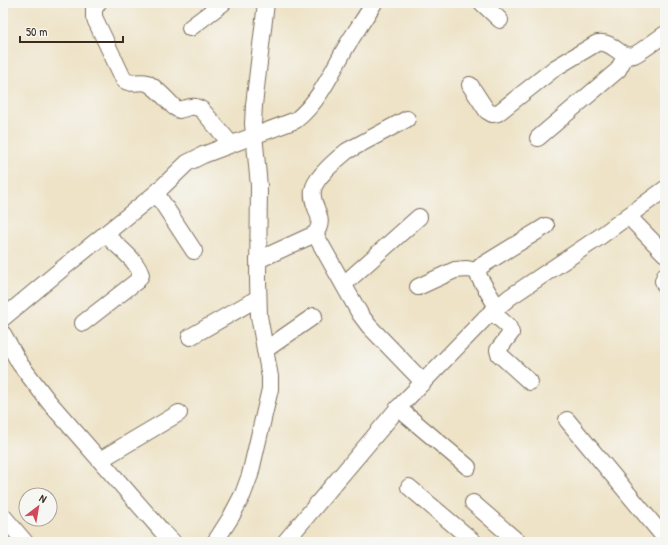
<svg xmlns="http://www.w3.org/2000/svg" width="668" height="545" viewBox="0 0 668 545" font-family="'Patrick Hand',sans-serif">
<rect width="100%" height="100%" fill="#f6f6f2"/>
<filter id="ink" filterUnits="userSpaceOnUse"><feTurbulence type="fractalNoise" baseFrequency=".025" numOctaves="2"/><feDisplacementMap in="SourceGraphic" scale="8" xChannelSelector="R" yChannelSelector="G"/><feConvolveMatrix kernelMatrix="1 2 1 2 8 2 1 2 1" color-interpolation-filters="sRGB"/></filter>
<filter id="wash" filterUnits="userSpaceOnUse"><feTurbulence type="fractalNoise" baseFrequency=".012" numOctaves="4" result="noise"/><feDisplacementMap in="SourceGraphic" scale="16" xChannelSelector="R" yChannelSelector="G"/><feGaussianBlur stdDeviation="0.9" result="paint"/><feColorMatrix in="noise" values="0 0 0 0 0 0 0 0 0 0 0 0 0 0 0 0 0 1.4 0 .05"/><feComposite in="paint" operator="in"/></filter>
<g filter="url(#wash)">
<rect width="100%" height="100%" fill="#eee3c7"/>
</g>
<g filter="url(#ink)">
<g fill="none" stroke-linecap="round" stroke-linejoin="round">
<defs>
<g id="street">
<path d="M98,3L94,9V17L124,80C132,86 139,80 147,83C156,87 167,100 174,107L179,110C188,108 193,104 202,110L231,144"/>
<path d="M482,3L500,20"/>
<path d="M190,28L223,3"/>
<path d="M470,85L487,111L492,114L498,113L555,68L597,43C613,40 619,59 634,55C641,52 658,39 665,34"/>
<path d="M538,138L618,70L626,55"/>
<path d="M156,193L194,251"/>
<path d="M628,216L665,254"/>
<path d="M315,234L360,314L369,326L423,382"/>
<path d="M258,260L315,234C328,217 310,208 313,190C315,178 337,159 347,151L407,119"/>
<path d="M665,275L663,281L665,286"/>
<path d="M344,284L419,217"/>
<path d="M418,287L455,270L467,269L478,271"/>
<path d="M497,307L479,277L478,271L481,266L546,226"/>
<path d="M492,312L508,326L511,333L498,350L499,354L530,382"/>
<path d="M3,318L63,268L156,193L187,163L203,155L296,120C319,102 332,72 346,47C355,32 365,18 374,3"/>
<path d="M83,323L137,281L141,275C137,260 116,245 105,234"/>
<path d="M3,334L20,364L49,402L161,530L173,542"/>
<path d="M190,337L258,298"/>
<path d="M265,350L314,316"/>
<path d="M398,408L468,467"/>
<path d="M567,420L664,537"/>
<path d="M100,460L179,413"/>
<path d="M409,487L474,542"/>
<path d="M473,503L518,542"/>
<path d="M3,516L25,542"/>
<path d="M215,542L231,517L243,494L250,475L270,389V377L259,316L258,280L259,186L253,124L254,105L266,3"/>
<path d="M285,542L399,407L486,317L510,297L598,238L665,189"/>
</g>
</defs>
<use href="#street" stroke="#7a6b59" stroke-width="18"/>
<use href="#street" stroke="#fff" stroke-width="16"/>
</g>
</g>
<rect width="668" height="545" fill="none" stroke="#f6f6f2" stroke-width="16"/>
<g transform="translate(38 507) rotate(31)"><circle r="19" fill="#f6f6f2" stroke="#aba49d"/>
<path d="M0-3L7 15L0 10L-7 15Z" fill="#d1495b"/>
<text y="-6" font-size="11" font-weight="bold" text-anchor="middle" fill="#3b2a1e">N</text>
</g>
<path d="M20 36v6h103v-6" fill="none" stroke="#3b2a1e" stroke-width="2"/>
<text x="26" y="36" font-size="12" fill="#3b2a1e" stroke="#f6f6f2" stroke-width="3" paint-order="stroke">50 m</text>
</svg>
